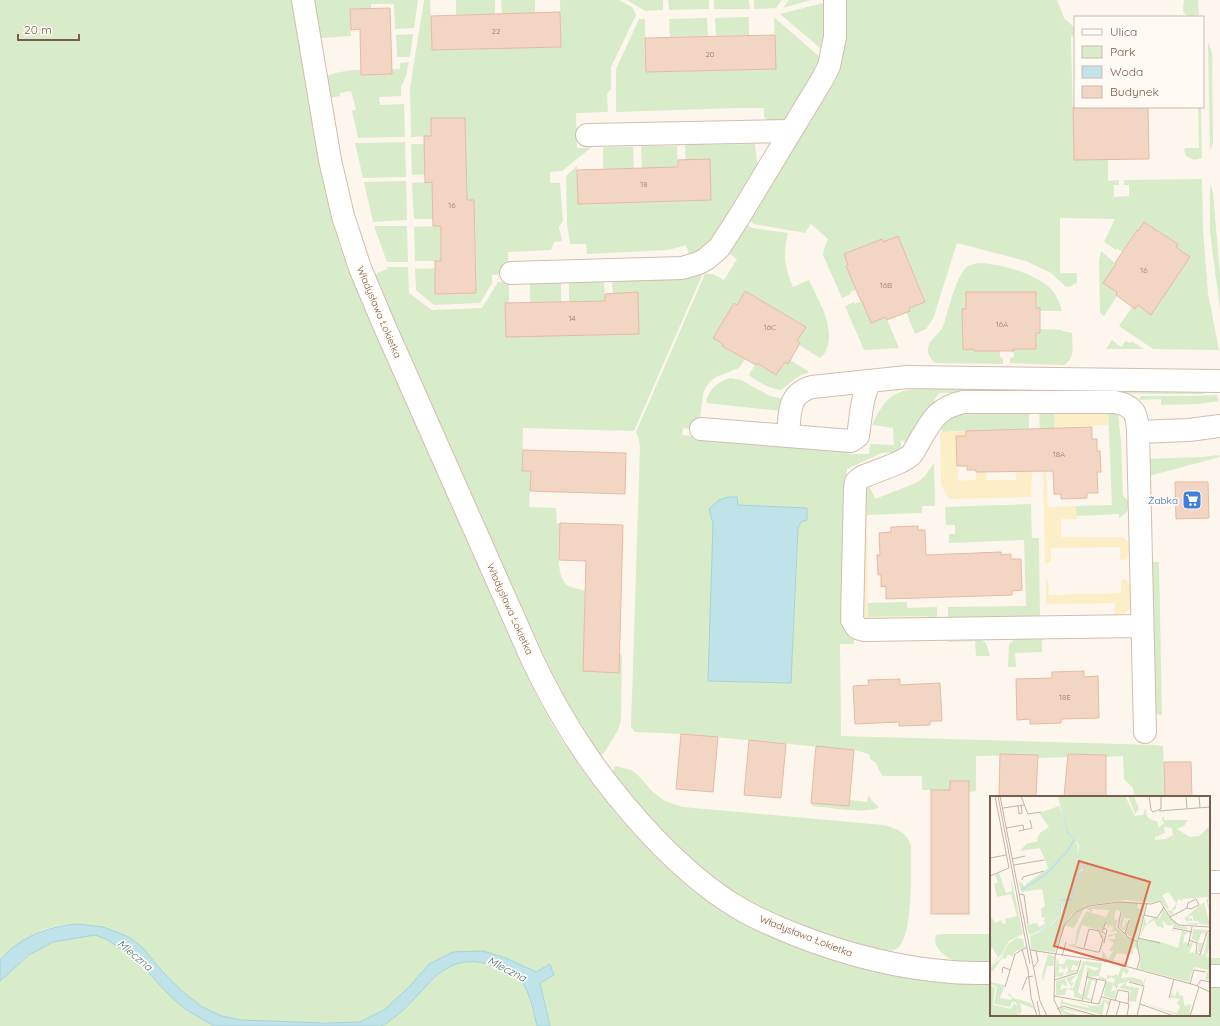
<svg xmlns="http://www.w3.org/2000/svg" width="1220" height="1026" viewBox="0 0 1220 1026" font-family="Quicksand,sans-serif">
<rect width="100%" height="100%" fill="#fdf6ec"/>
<g fill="#d8ecc9" fill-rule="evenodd">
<path d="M0,0H292L321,173L327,200L339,243L362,304C401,391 440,478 478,565C504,623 527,684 560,737C597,795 654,864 711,904C733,919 757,931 781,941C829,961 879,976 931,981C951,983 971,984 991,984V1015H1209V987H1220V1026H550L540,983L550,964L536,972L506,958L483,951L453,952L429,964L410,986L384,1010L360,1022H272L241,1020L222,1016L202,1007L181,990L162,971L142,947L78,924L61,925L42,930L4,955L0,960Z"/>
<path d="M314,0H418L414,28L395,29L394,4H371V8L350,9L351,36L320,38Z"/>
<path d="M424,0H430L432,50L561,47L560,0H619L633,8L636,15L611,67V89L607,94L608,112L576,113L577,148L592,147L562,171L550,172V183H560L563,221L559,227L562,241L554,242L551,250L508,252L509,274L492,275V283L480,303L434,305L416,290L415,269L441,268L435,278V294L476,293L474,200H467L465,118H431V136L411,137L410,88Z"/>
<path d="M456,0H495V14L456,15Z"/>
<path d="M501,0H535V13L502,14Z"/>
<path d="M627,0H663V10L645,11Z"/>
<path d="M668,0H709V9L669,10Z"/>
<path d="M714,0H749L750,9H714Z"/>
<path d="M754,0H782L776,8L754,9Z"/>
<path d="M789,0H811L783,8Z"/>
<path d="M843,0H1057L1064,18L1075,28V36L1071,37L1074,160L1108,159V181L1119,180V185H1114V197L1129,196V185H1124V180L1202,179L1203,230L1208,293L1219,350L1153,349L1119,326L1132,307L1138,305L1151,314L1190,257L1176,247L1178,244L1145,222L1138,231L1136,230L1122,252L1117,248L1116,250L1104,242L1115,219L1060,218V273H1077V283L1069,287L1065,286L1051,273L1026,261L957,243L933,319L926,329L915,334L906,312L909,308L925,301L898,236L883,242L882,239L844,254L848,265L847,266L856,290L850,292L851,294L842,298L823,255L824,249L828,239L811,224L805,233L754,224L746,218L830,81Z"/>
<path d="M1184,0H1198L1199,15L1192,16L1186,15L1183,11Z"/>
<path d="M827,2L825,52L780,14Z"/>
<path d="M749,17V35L716,36L715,18Z"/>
<path d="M774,17L822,59L786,120L770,122L764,117V108H737L616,112V69L639,19H645L646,72L775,69Z"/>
<path d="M707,18L708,36L670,37L669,19Z"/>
<path d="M413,34L410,57H397L396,35Z"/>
<path d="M1208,42L1212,53L1213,143L1210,151Z"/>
<path d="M409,62L406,76L401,87V96L379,97L380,105L404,104L405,137L358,138L352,111L356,109L351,91L340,93V96L329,98L326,77C342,67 381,70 400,69V63Z"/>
<path d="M1198,107H1201L1202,158L1194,160L1186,156L1184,150L1186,148H1199Z"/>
<path d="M405,142L406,177L363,178L355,143Z"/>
<path d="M411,144H431L432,174L412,175Z"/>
<path d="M755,144L758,170L715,240L690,257L686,245L668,250L587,254L586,244H570L567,224L566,176L577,166L578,204L711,200L710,159H695V166H686L685,145Z"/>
<path d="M641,146H677L678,167L642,168Z"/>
<path d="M603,147H633L634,168L603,169Z"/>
<path d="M406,181L407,220L373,222L364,182Z"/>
<path d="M432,182V201L440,200V219H414L412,183Z"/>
<path d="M1210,184L1213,192L1220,276V310L1210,232Z"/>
<path d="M744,222L752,228L788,233C783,256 784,265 793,287L809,280C818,300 833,322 828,345C826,350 825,355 820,358L799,345L800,343L797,341L806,327L745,291L738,304L734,303L722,346L745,359L739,368L716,377L711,381L706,387L703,394L700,419L691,429L683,428L682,435L847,452L850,454H869L870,444L894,445L893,428L872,425C888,391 897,390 932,388L1204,391V394L939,393L907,443L901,440V452L882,453L847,469L845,523L847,628L854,640V644H840L841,736L1155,745L1163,746L1165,797H1134L1133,788L1124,779L1123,756L1106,757V755L1068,754V757L1038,758V755L976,756V791L969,792V781L950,790H922V776H882L876,763L870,759L869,754L854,750L681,734L635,732L631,727L640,447L639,440L636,432L705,274H713L724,280L737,259L726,251ZM719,500L801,522L798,527V535L791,683L713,524L709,509Z"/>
<path d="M374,226H407L408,262H387Z"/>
<path d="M441,226V261H415L414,227Z"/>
<path d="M1101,251L1116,264L1104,283L1117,292L1116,295L1117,296L1104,316L1100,313L1099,261Z"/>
<path d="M980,263C1002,264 1036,274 1051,289C1057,295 1060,304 1062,311H1040L1036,308V292H966V309H962L963,349H974V351H1000V357L1003,358V364L936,363C932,361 931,359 929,355C924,342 937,337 943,327C947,315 957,272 968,266C971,264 976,264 980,263Z"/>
<path d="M387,267H408L409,293L432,310L482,308L498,282H509V303L505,304L506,337L639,334L638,292L622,293V300H613L612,277L702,275L700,280L634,431L523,428L522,470L531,471L529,507L556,508L557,523H560C560,537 554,575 567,585C571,588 580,589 585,591L584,627L594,628L584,652L583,671L618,673L620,654L622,656L621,720L618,730L604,753L599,756L576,720L543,660L375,279L377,273L388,269Z"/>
<path d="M604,278L605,301H569V279Z"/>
<path d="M561,280V302L530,303V281Z"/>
<path d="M862,301L886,317L899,348L864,350L845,306L854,302L855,304Z"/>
<path d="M1040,329L1062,330V331L1072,333C1072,345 1076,358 1064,365L1010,363V358L1014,357L1013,349H1036V333Z"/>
<path d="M1112,340L1121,347L1126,341L1130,343L1131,341L1144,349H1106Z"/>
<path d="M790,360L808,371V373C796,375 790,384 781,390C769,388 760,383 750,376L749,374L757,363L776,375L785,362Z"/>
<path d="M730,378L741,380L770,396L784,399L781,411L706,403C708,390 717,382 730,378Z"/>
<path d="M1217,395L1219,401L1198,404L1161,405V399L1139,400L1141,396H1195Z"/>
<path d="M1108,407L1116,411L1118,414L1121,441L1123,496L1130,502C1129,510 1126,514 1119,518V514L1076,516V506L1112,505Z"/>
<path d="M1029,408V429L942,432L941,425L949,414Z"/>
<path d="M1039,408H1054L1055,433H1044V428H1042V433H1040Z"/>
<path d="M1219,455L1220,457L1145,477L1146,459L1202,457Z"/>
<path d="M934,463L935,506H922V513L867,515V509L860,510L862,488L869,485L875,499L918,482L925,476Z"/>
<path d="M1031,504L1032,538H1039L1040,619L948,622V607L1026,606L1024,540L949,543V534H955V525H946L945,507Z"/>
<path d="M1151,562H1159L1162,715L1155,714Z"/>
<path d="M907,602V608L937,607V621H928L927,616L868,617V603Z"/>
<path d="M948,637H978L986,643L990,656H976L975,641L948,642Z"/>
<path d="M1042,637V652L1015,653L1016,667H1008L1009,645L1014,639Z"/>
<path d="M615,766L631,770L636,773L653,792L665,801L683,807L883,825C896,828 907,832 911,846C910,870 914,930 899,947C891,956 862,947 852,944C799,927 743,905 701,869C667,841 640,806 612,774Z"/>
<path d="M868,795L872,801L879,807C870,815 826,807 812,806L811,803L849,806L850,800L867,802Z"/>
<path d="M941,934H991V963C974,963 954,966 941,952C936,947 934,941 936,935Z"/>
<path d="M95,935L106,939L137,960L169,995L185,1009L214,1026H0V981C16,966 32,951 52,943C65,938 82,937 95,935Z"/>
<rect x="1209" y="958" width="11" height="7"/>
<path d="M464,961L483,962L498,967L519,980L527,989L537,1026H381L403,1010L418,993L448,967Z"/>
</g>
<g fill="#fcefc7">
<path d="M1108,407V425L1055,427L1054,408Z"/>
<path d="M966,431V436H956L958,481L976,480V472H987L986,480H1016V472L1032,471L1031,497L949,499L941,484L940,432Z"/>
<path d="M1043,470H1046L1048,507L1076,506L1077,519H1061V537H1122C1132,543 1132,550 1126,559L1120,560V547L1051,548V561L1045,564Z"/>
<path d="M867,509L868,617L928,616V621L869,622L864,618L860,610V510Z"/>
<path d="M1124,579C1135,584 1132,597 1131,608L1121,617H1115V603L1046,604V580H1048L1049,595L1121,593V580Z"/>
</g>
<g fill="#bfe3e8" stroke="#a5d3da">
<path d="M728,497H737L738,505L807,508V520L801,522L798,528L791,683L708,681L713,524L709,509L719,500Z"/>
<path d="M78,924L103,927L129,937L142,947L162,971L181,990L202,1007L222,1016L241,1020L324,1023L360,1022L384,1010L410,986L429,964L453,952L483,951L506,958L536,972L550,964L554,975L540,983L550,1026H537C534,1014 532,1002 527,991C523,979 505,970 494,966C443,948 429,990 396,1016C391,1019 387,1024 381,1026H214L185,1009L169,995L137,960L106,939L95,935L53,942L29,955L0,981V960C20,937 48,926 78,924Z"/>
</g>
<g fill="#f3d5c3" stroke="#e6bba3">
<path d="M390,8L392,74L361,75L360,29L351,30L350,9Z"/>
<path d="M560,12L561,47L432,50L431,16Z"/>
<path d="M775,35L776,69L646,72L645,38Z"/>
<path d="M1073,107H1148L1149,159L1074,160Z"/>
<path d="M431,118H465L467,200H474L476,293L435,294V261H441V226H433L432,182L425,183L424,136H431Z"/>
<path d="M710,159L711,200L578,204L577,170L678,167V160Z"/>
<path d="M1144,222L1178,244L1176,247L1190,257L1151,315L1138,305L1135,309L1116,295L1117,292L1103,283L1116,264L1115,263L1137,230L1138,231Z"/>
<path d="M898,236L925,302L909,308L910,311L887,320L886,317L871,323L862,301H861L846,266L848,265L844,254L882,239L883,242Z"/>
<path d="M745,291L806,327L797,341L800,343L788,364L785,362L776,375L757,363L756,365L722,346L723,344L713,338L734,303L737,305Z"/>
<path d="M638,292L639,334L506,337L505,303L605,301V294Z"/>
<path d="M966,292H1036V308H1040V333H1036V349H1013L1014,351H974V349L963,350L962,309H966Z"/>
<path d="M1092,427V439H1097V451H1100L1101,472H1097L1098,493H1087V498L1061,499V494H1054L1053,471L976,472V470H967V466H957L956,436H966V431Z"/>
<path d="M523,450L626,453L625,494L530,491L531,471H522Z"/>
<path d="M1175,482H1208L1209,518L1176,519Z"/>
<path d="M560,523L623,525L619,673L583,671L586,561L559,560Z"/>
<path d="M918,526V530H925L926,555L1001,552V555L1011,554V559H1021L1022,590L1012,591V595L886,599V586L881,587V575H878L877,555H880L879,533L891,532V527Z"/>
<path d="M1084,671V677L1098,676L1099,718L1061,719V723L1030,724V719L1017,720L1016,679L1052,678V672Z"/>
<path d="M900,679V685L940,683L942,721H930V725L899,726V722L855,724L853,686L869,685L868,680Z"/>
<path d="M681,734L718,737L713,792L676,789Z"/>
<path d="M749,740L786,744L781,798L744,795Z"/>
<path d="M816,746L854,750L849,806L811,803Z"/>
<path d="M1000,754L1038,755L1036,797H999Z"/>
<path d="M1068,754L1106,755V797H1064Z"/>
<path d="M1164,762H1191L1192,797H1165Z"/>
<path d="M950,781H969V914H931V790H950Z"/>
</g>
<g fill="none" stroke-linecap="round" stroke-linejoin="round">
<defs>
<g id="minor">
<path d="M303,0L330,160L343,216L360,268L384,325L532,659C564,727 602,783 654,838C679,864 705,888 737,907C755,918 774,926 794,934C844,954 898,968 952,972C965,973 978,973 991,973"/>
<path d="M587,135L790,131"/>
<path d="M511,273L682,268L699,263L706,259L719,248L739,217L823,78L829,66L835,37V0"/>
<path d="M701,429L851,441L858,436C861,418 861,398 870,381"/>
<path d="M1138,432L1189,430L1220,426"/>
<path d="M788,436C790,414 787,394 812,387L907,377L1220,381"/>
<path d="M1142,626L864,630L857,628L852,620L855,489L856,482L862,477C873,472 903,463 911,455C914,452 916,447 919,442C932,420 937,408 963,402H1115C1134,406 1137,412 1138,432L1145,732"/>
<path d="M1209,882H1220"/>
<path d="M1209,976H1220"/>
</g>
</defs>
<use href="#minor" stroke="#d1beb0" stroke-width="24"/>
<use href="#minor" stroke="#fff" stroke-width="22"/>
</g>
<defs>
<symbol id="supermarket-square" viewBox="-11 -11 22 22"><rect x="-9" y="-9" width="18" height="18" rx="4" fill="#3f7fe0" stroke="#fffaf3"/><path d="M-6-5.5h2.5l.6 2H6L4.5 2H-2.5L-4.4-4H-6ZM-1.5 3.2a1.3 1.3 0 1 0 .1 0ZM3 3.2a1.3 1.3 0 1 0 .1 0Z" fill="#fff"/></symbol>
</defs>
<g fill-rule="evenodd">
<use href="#supermarket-square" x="1181" y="489" width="22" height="22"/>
</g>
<g text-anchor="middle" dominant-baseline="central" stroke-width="3.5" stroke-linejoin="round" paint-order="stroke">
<g font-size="8" fill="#987a6a">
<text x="496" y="31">22</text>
<text x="710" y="54">20</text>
<text x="644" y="184">18</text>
<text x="452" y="205">16</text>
<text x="1144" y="270">16</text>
<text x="886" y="285">16B</text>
<text x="572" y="318">14</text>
<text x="1002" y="324">16A</text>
<text x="770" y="327">16C</text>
<text x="1059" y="454">18A</text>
<text x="1065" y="697">18E</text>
</g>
<g font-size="10" fill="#7a5c4d" stroke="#fffaf3">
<text transform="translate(379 312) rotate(67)">Władysława Łokietka</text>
<text transform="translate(510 609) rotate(66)">Władysława Łokietka</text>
<text transform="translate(806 936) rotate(21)">Władysława Łokietka</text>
</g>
<g font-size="10" fill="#366cbe" stroke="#fffaf3" text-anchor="end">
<text x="1178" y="500">Żabka</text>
</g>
<g font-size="11" font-style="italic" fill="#437c86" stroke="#fffaf3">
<text transform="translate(135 955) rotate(40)">Mleczna</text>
<text transform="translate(507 969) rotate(27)">Mleczna</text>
</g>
</g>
<g transform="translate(990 796)">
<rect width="220" height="220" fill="#fdf6ec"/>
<path d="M66,0L77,36L68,0H135L145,20L153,19L155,13L158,22L168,26V32L174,27L172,23L174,19V24H198L194,30L187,33L200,41L209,40L220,30V103L218,104L220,118L216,104L219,101L192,103L193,106L189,103L187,105V109L184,103L186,108V113L182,115L184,118L180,119L177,114L181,115L186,108L179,96L172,99L179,112L177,113L170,104L161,107L135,104L100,109L86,115L78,123L65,156L41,154L40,140L48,137L60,130L70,120L72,116L71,105L82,104L85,98L82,90L84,82L92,76L94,72L91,64L87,60L89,51L88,47L84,44L88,50L86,61L93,71L84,81L81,92L83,100L70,106L71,117L58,130L40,139L38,136L31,99L37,129L47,127L49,131L56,127L53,125L56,121L52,122L51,113L55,110L52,93L31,96L29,87L31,86L35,91L36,88L58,72L50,52L30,55L31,54L36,48L48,45L47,42L51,36L59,31L49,17L69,10ZM174,31L182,32L183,39L175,43L165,44V41L175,37ZM138,0H144L149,13L145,18ZM9,77L16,97L22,95L21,81L33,138L19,145L12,158L0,170L8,161L2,152L0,153V119L5,127L11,124L13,128L16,127L15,123L27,120L21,98L7,101L4,88L8,86L5,79ZM133,106L148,107L147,112L151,113V107L156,108L147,144L136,138L140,123L134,122L132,131L134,132L136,124L137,125L135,135L129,131L132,116L126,114L124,123L127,124L130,117L126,131L138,142L147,145V155L145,151L142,154L144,157L140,159L127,157L123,166L111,164L113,155L118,163L123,155H119L124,147L118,143H125V139L118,141V139L128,137L126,135L119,136L124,132L119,129L118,134L116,125L111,137L115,141L109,161L108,162L114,143L110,135L92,129L85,152L76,149L85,148L87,134L96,115L116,121L119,114L102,113V116L95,112ZM214,106L220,129L209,128V125H203V121L200,119L198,123L202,122V125H197L198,127H208V129L198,128L191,116L195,122ZM173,112L179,121L190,130L197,131V134L184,131L183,134L189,135H182L184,128L178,130L172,124L174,132L167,130L164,124L155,130L150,142L155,120L156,128L163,122H170ZM94,113L84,132L76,130L85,117ZM203,133L220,134L216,135L215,140L214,137L211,138L208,147H213L211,156H207L209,150L205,144L202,143ZM192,135L200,137L199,140V137L195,138L193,147L196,146L199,150L200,146L203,147L199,157L203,156L208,160L214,158L218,137L220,136V151L216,161H219L220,157V184L215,183L218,174L204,171L199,186L149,173L151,163L148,150L149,143L168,145L188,152ZM27,142L33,143L35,151L25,156L23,160L18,159L15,163L12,162L3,175H0V171L11,162L18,148ZM58,158L64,160L63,175V170H57L53,185L52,179ZM67,161L69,168H74L76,163L90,165L87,171L83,168L81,174H88L86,176L75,179L78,175L77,170L74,174L70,170L68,177L74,176L73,180L65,181ZM93,165L112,167L109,180L98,181L97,174L95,183L97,171L105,175L109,172L95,169L88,196L91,199L93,196L91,203L84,201V195L77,193L75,199H66V185L75,182L77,189L75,190L72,187L70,194L75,192L80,193L81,190L76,182L86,179L80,187L84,186L81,192L83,193ZM131,171L139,173L137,179L133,175L131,182L141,181L152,184L153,187L157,178L154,189L138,185L136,187V190L149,192L146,206L139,205L141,195L129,192L136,186L128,188L127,193L123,189L121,196L126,194L125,203L114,200L116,185L124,187L125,183L121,181L116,184L109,183V180L117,183V179L123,180L127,178L128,181ZM0,180V186L15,189L10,202L21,204L22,202L18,199L19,197L23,202L41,207L44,213L30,207L32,215L29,220L26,206H22L20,211L4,208L7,191L0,188ZM99,182L106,184V186L102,184L97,202H101L100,205L93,203ZM0,189L5,192L3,209L21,213L24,207L27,210L28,220H0ZM183,192L182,199L185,200L187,195L189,196V199L193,200L194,209L199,211L196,208L201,209L199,220L182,218H185L151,207L187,217L190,211L187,207L190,203L180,202ZM72,202L73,206L99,212L98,210L76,203L102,210L111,209L110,212L113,203L120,205L118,210L115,205L112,220H109V218L73,208L70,209ZM72,211L104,220L74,213V215L92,220H77L71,216L74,220L68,213Z" fill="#d8ecc9" fill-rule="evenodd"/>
<path d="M67,0L78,36L88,48L87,60L93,66L94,72L92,76L84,82L82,90L85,98L82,105H71V118L57,132L39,140L57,131L70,118V104L83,101L81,88L84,80L93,74L92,66L86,61L88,48L77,37Z" fill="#bfe3e8"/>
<path fill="none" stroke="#bfe3e8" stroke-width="2" d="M31,94L54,80L77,56L84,44"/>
<path fill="none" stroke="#c5b3a7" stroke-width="1" d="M5,0L19,72M8,0L40,168M10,0L50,205L57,220M31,0L38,18L51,16M159,0L161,14L163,16L171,13V0M196,0L197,13M209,0L210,12M28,10L29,18L32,17L31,9M13,12L34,9M169,15L220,11M16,32L33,29L34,34M29,35L42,32L40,24M0,62L16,59M22,63L35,60M24,69L54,64M0,80L19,72M32,84L33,81L54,75M29,98L34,99L38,128M206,103L209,109L201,113L197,112L198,107ZM131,116L128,131L139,142L147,145M154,119L167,122L174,111M180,121L197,112M183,132L202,136M116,138L112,136L116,126M135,138L139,124M148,142L170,147M199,144L207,147L206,157L210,159L217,136L220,135M114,147L117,134L114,132M198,150L202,131M86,151L107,156H109L113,144L109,135L99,133L94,152M32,153L38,174L41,201L47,220M40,154L120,166L205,189L220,196M72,160L76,146M44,171L48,165L46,155M147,173L150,163L147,148L157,107M12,177L13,171L20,174M64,184L87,177L91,164M139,186L154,190L147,220M200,188L204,174L216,176M207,190L211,184L220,186M15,191L25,158L37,151M32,194L37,181L43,180M64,200L109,208L116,185L96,181M112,201L139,208L137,220M179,202L184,183M47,205L50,220M92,205L98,176M125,205L128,194L139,196L138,208M101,207L107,183M150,208L184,220M67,213L73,210L108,220M72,220L64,204L65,161L74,130L86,116L99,110L129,106L161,108L170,105L181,123L189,129L220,131M116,220L121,203M126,220L130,206M200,220L209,191"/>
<path fill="#dc6d51" fill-opacity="0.15" stroke="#dc6d51" stroke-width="2" d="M89,65L160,86L135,170L64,150Z"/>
<rect width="220" height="220" fill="none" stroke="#7a5c4d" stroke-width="2"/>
</g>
<rect x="1074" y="16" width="130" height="92" fill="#fffaf3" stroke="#cabbb1"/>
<rect x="1082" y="29" width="20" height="6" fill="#ffffff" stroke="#cabbb1"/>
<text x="1110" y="36" font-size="12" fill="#7a5c4d">Ulica</text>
<rect x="1082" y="46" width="20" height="12" fill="#d8ecc9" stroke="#cabbb1"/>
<text x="1110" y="56" font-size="12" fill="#7a5c4d">Park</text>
<rect x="1082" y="66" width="20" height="12" fill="#bfe3e8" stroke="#cabbb1"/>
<text x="1110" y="76" font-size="12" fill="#7a5c4d">Woda</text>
<rect x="1082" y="86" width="20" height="12" fill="#f3d5c3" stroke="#cabbb1"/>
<text x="1110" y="96" font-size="12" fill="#7a5c4d">Budynek</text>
<path d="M18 34v6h61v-6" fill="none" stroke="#7a5c4d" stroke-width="2"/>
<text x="24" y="34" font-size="12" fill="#7a5c4d" stroke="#fffaf3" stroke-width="3" paint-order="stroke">20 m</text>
</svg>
